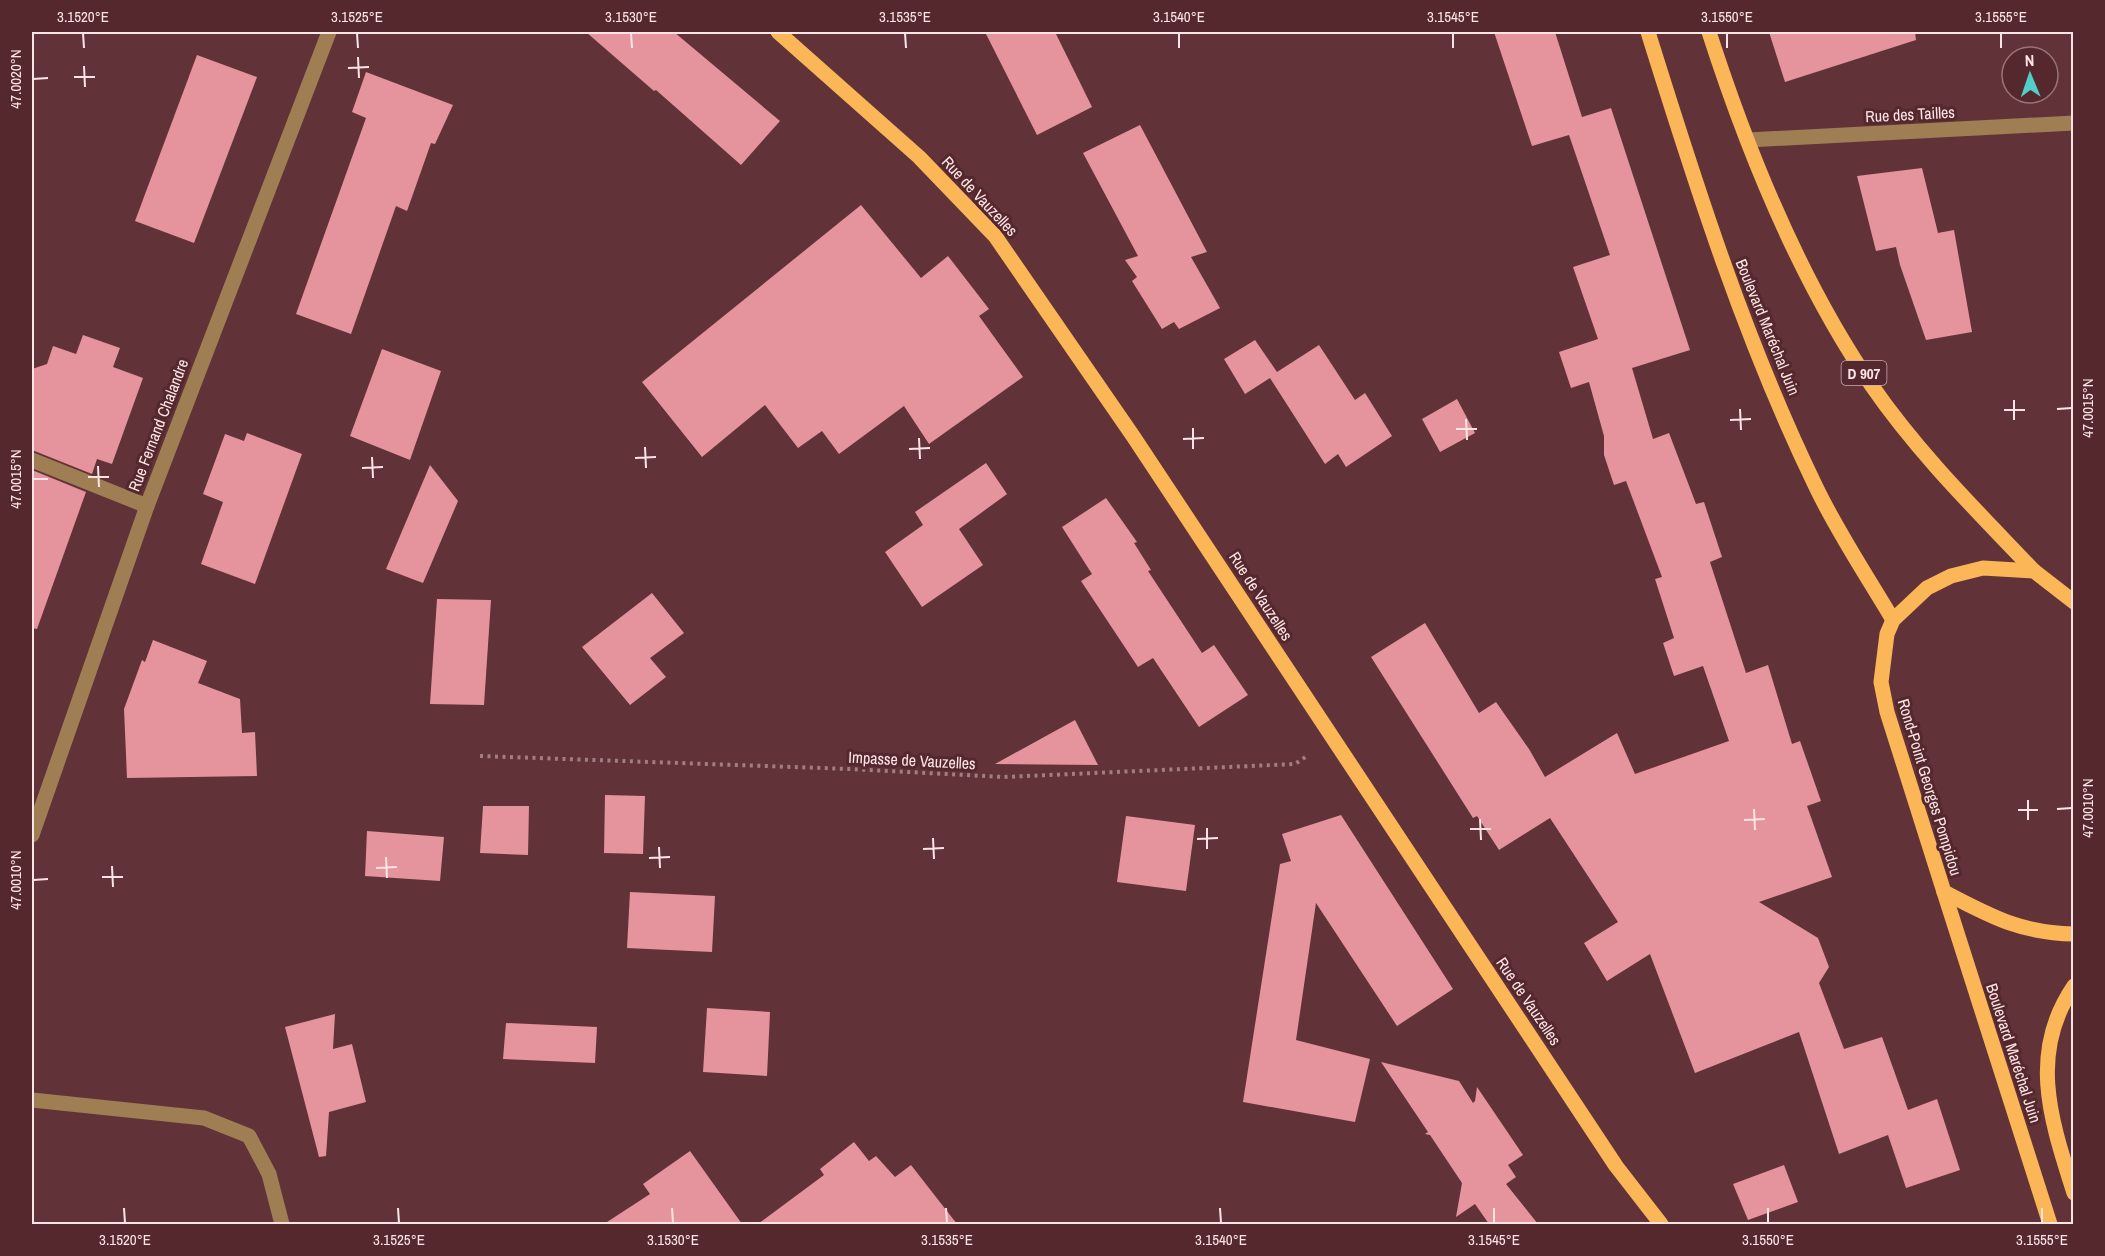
<svg xmlns="http://www.w3.org/2000/svg" width="2105" height="1256" viewBox="0 0 2105 1256" font-family="'Archivo Narrow',sans-serif">
<rect width="100%" height="100%" fill="#613339"/>
<g fill="#e5939c">
<path d="M586,32H674L780,121L741,165L656,90L654,91Z"/>
<path d="M985,32H1055L1092,107L1037,135Z"/>
<path d="M1494,32H1555L1582,117L1611,108L1690,350L1632,368L1653,439L1669,433L1696,504L1704,502L1722,557L1710,562L1746,673L1768,665L1792,744L1800,741L1821,801L1807,806L1832,877L1759,902L1818,938L1829,967L1819,983L1844,1049L1882,1037L1908,1110L1937,1099L1960,1170L1906,1188L1888,1135L1839,1154L1799,1032L1695,1073L1650,954L1607,981L1584,943L1618,922L1550,818L1499,850L1477,816L1473,818L1371,657L1425,623L1479,713L1496,702L1529,749L1545,777L1617,733L1635,774L1729,741L1703,666L1674,676L1663,643L1674,638L1655,579L1662,577L1626,481L1614,485L1604,455V436L1589,382L1571,388L1559,352L1598,339L1573,267L1610,255L1569,135L1532,146Z"/>
<path d="M1769,32H1915L1916,40L1785,82Z"/>
<path d="M197,55L257,77L194,243L135,221Z"/>
<path d="M366,72L453,105L435,144L431,143L407,211L396,206L351,334L296,314L366,118L352,112Z"/>
<path d="M1140,125L1207,252L1191,257L1220,308L1179,329L1174,322L1162,329L1132,281L1137,277L1125,260L1138,256L1083,153Z"/>
<path d="M1922,168L1938,233L1954,230L1972,332L1926,340L1900,265L1896,247L1876,251L1857,176Z"/>
<path d="M861,205L921,278L948,256L989,309L979,316L1023,377L929,444L904,406L839,454L822,431L798,448L765,405L702,457L642,382Z"/>
<path d="M83,335L120,348L113,367L143,378L112,464L97,459L92,474L32,450V369L47,364L53,346L76,354Z"/>
<path d="M1255,340L1277,372L1319,345L1355,400L1365,393L1392,436L1346,467L1338,454L1325,464L1270,378L1245,394L1224,359Z"/>
<path d="M382,349L441,371L410,460L350,436Z"/>
<path d="M1457,399L1475,433L1440,452L1422,419Z"/>
<path d="M247,433L302,454L255,584L201,564L223,502L203,494L225,434L244,441Z"/>
<path d="M986,463L1007,494L959,529L983,565L922,607L885,552L923,525L915,512Z"/>
<path d="M430,465L458,501L423,583L386,569Z"/>
<path d="M32,470L86,492L37,629L32,628Z"/>
<path d="M1106,498L1137,542L1134,543L1151,570L1148,571L1202,653L1214,645L1248,695L1199,727L1153,658L1138,667L1081,581L1092,574L1062,527Z"/>
<path d="M652,593L684,633L650,658L666,677L630,705L582,647Z"/>
<path d="M437,599L491,600L484,705L430,704Z"/>
<path d="M153,640L207,661L198,683L240,699L242,733L255,732L257,776L127,778L124,709L142,660L145,662Z"/>
<path d="M1075,720L1098,765L995,764Z"/>
<path d="M605,795L645,796L643,854L604,853Z"/>
<path d="M483,806H529L528,855L480,853Z"/>
<path d="M1341,815L1453,989L1397,1026L1316,903L1296,1040L1370,1059L1355,1122L1243,1102L1280,864L1291,861L1282,834Z"/>
<path d="M1126,816L1195,825L1186,891L1117,882Z"/>
<path d="M367,831L444,837L440,881L365,876Z"/>
<path d="M630,892L715,896L712,952L627,948Z"/>
<path d="M707,1008L770,1012L767,1076L703,1072Z"/>
<path d="M335,1014L333,1049L352,1044L366,1102L329,1112L326,1156L319,1157L285,1027Z"/>
<path d="M506,1023L597,1027L595,1063L503,1059Z"/>
<path d="M1381,1062L1459,1081L1473,1103L1475,1101L1477,1087L1523,1155L1508,1165L1516,1177L1506,1184L1538,1224H1489L1475,1204L1456,1217L1462,1183L1430,1135L1425,1134L1428,1132Z"/>
<path d="M854,1142L869,1161L876,1156L895,1177L911,1165L957,1224H758L824,1175L820,1169Z"/>
<path d="M690,1151L742,1224H604L650,1194L643,1184Z"/>
<path d="M1784,1165L1798,1202L1748,1220L1733,1184Z"/>
</g>
<g fill="none" stroke-linecap="round" stroke-linejoin="round">
<path stroke="#a27d81" stroke-width="4" stroke-dasharray="3 4.5" stroke-linecap="butt" d="M480,756L850,769L1004,777L1295,764L1307,756"/>
<g stroke="#a07e53" stroke-width="15">
<path d="M1748,140L2074,123"/>
<path d="M32,460L147,506"/>
<path d="M32,835L147,506L329,32"/>
<path d="M32,1100L204,1118L249,1136L269,1174L282,1224"/>
</g>
<g stroke="#fbb657" stroke-width="15">
<path d="M778,32L919,157L995,236L1133,436L1616,1166L1661,1224"/>
<path d="M1648,32C1696,186 1745,341 1816,487C1838,533 1867,576 1893,620"/>
<path d="M1709,32C1748,153 1800,281 1872,386C1919,454 1978,512 2034,571"/>
<path d="M2074,602L2034,571L1983,568L1951,576L1927,588L1893,620L1887,634L1881,682L1887,712L1944,892C1990,916 2020,933 2074,934"/>
<path d="M1944,892L2050,1224"/>
<path d="M2074,986C2027,1054 2052,1123 2074,1193"/>
</g>
</g>
<path fill="none" stroke="#fde5e6" stroke-width="2" d="M83,33L84,48M357,33L358,48M631,33L632,48M905,33L906,48M1179,33V48M1453,33V48M1727,33V48M2001,33V48M358,57L359,78M84,66L85,87M348,68L369,67M74,77H95M33,79L48,78M2014,400V420M1740,409L1741,430M2057,409L2072,408M2004,410H2025M1466,419L1467,440M1730,420L1751,419M1193,428V449M1456,429H1477M919,438L920,459M1183,439L1204,438M645,447L646,468M909,449L930,448M372,457L373,478M635,458L656,457M98,466L99,487M362,468L383,467M88,477H109M33,479H48M2028,800V820M1754,809L1755,830M2057,809L2072,808M2018,810H2038M1480,819L1481,840M1744,820L1765,819M1207,828V849M1470,829H1491M933,838L934,859M1197,839L1218,838M659,847L660,868M923,849L944,848M386,857L387,878M649,858L670,857M112,866L113,887M376,868L397,867M102,877H123M33,880L48,879M124,1208L125,1223M398,1208L399,1223M672,1208L673,1223M946,1208L947,1223M1220,1208L1221,1223M1494,1208V1223M1768,1208V1223M2042,1208V1223"/>
<g text-anchor="middle" dominant-baseline="central" stroke-width="6" stroke-linejoin="round" paint-order="stroke">
<rect fill="#55282e" stroke="#cbacaf" stroke-width="1.5" x="1841.5" y="361" width="45" height="24" rx="4.5"/>
<g font-size="15" font-weight="bold" fill="#fde5e6">
<text x="1864" y="373">D 907</text>
</g>
<g font-size="16" fill="#fde5e6" stroke="#55282e">
<text transform="translate(1910 114) rotate(-3)">Rue des Tailles</text>
<text transform="translate(980 196) rotate(47)">Rue de Vauzelles</text>
<text transform="translate(1768 327) rotate(68)">Boulevard Maréchal Juin</text>
<text transform="translate(158 425) rotate(-69)">Rue Fernand Chalandre</text>
<text transform="translate(1261 596) rotate(57)">Rue de Vauzelles</text>
<text transform="translate(912 760) rotate(3)">Impasse de Vauzelles</text>
<text transform="translate(1930 787) rotate(73)">Rond-Point Georges Pompidou</text>
<text transform="translate(1529 1001) rotate(56)">Rue de Vauzelles</text>
<text transform="translate(2014 1053) rotate(72)">Boulevard Maréchal Juin</text>
</g>
</g>
<rect width="2105" height="1256" fill="none" stroke="#55282e" stroke-width="66"/>
<g transform="translate(2030 75) rotate(358)"><circle r="28" fill="#55282e" stroke="#987478" stroke-width="1.5"/>
<path d="M0-4.5L10 22L0 15L-10 22Z" fill="#53cdca"/>
<text y="-9" font-size="16" font-weight="bold" text-anchor="middle" fill="#fde5e6">N</text>
</g>
<rect x="33" y="33" width="2039" height="1190" fill="none" stroke="#fde5e6" stroke-width="2"/>
<g font-size="15" text-anchor="middle" fill="#fde5e6">
<text x="83" y="22">3.1520°E</text>
<text x="357" y="22">3.1525°E</text>
<text x="631" y="22">3.1530°E</text>
<text x="905" y="22">3.1535°E</text>
<text x="1179" y="22">3.1540°E</text>
<text x="1453" y="22">3.1545°E</text>
<text x="1727" y="22">3.1550°E</text>
<text x="2001" y="22">3.1555°E</text>
<text transform="translate(16 79) rotate(-90)" y="5">47.0020°N</text>
<text transform="translate(2088 408) rotate(-90)" y="5">47.0015°N</text>
<text transform="translate(16 479) rotate(-90)" y="5">47.0015°N</text>
<text transform="translate(2088 808) rotate(-90)" y="5">47.0010°N</text>
<text transform="translate(16 880) rotate(-90)" y="5">47.0010°N</text>
<text x="125" y="1245">3.1520°E</text>
<text x="399" y="1245">3.1525°E</text>
<text x="673" y="1245">3.1530°E</text>
<text x="947" y="1245">3.1535°E</text>
<text x="1221" y="1245">3.1540°E</text>
<text x="1494" y="1245">3.1545°E</text>
<text x="1768" y="1245">3.1550°E</text>
<text x="2042" y="1245">3.1555°E</text>
</g>
</svg>
